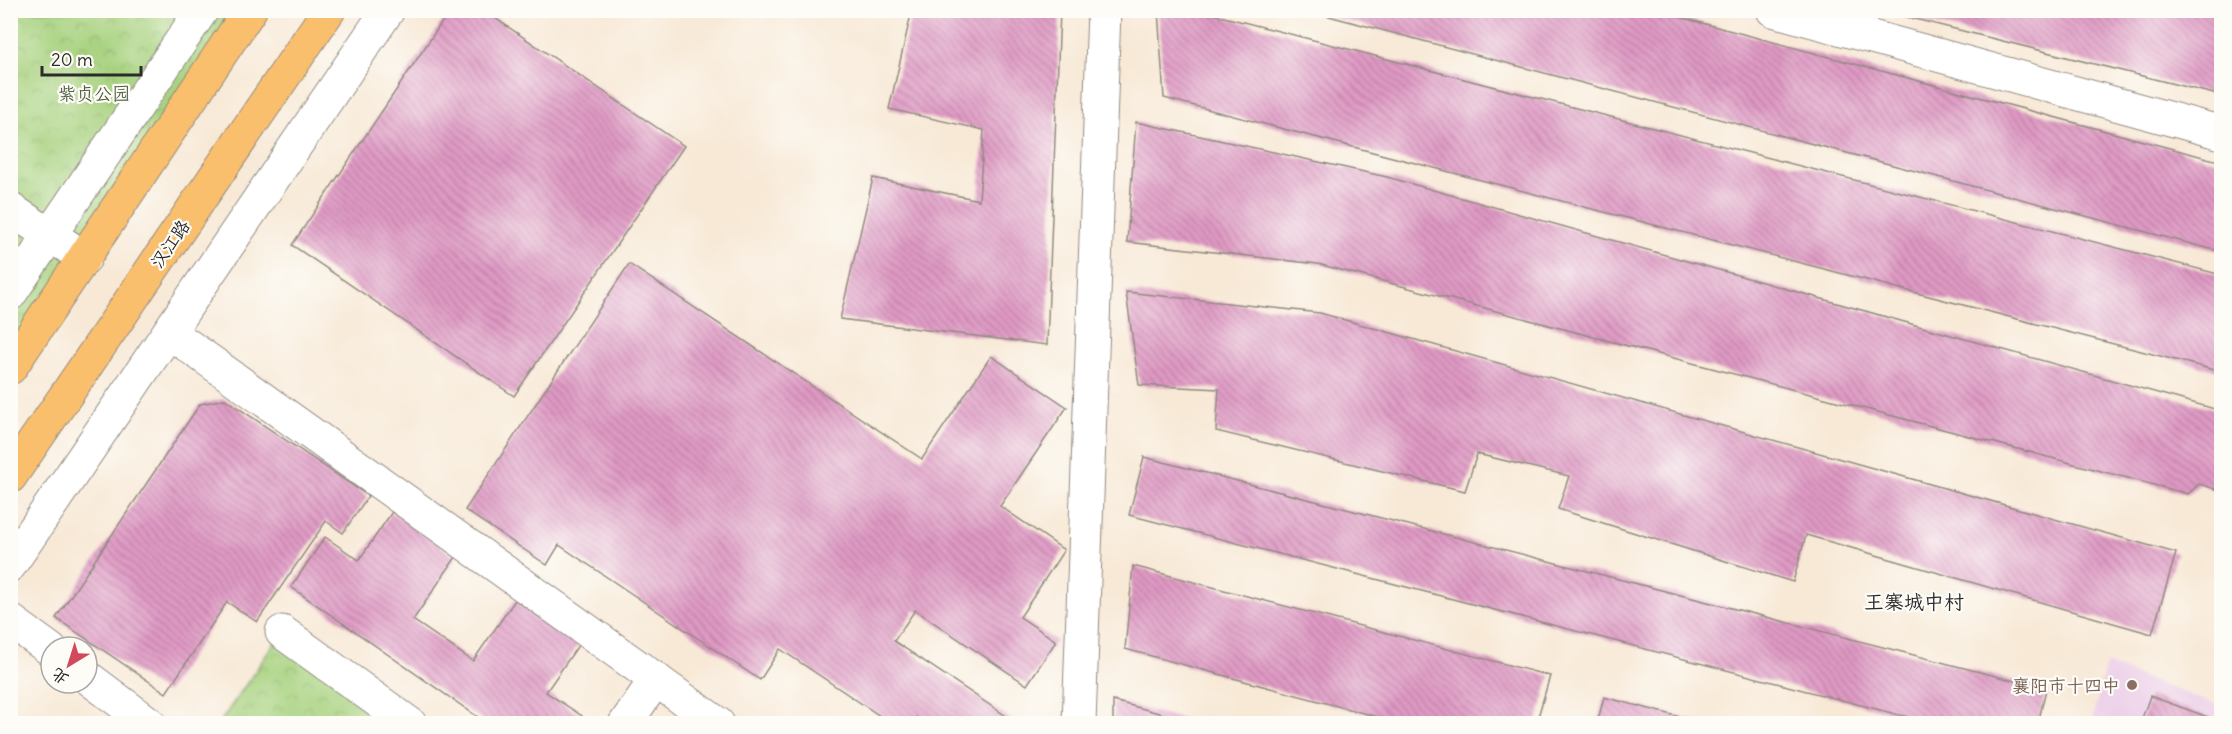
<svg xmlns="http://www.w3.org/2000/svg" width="2232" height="734" viewBox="0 0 2232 734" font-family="Delius,'LXGW WenKai TC',sans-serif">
<defs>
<pattern id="park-crowns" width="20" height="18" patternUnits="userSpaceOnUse" patternTransform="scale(1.5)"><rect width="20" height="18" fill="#a7d27f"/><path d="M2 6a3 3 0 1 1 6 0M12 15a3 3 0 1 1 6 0" fill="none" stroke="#90b46e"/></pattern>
<pattern id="building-back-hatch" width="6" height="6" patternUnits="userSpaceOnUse" patternTransform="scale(1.5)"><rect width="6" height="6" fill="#e09ac5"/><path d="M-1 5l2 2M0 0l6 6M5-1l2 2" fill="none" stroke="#b67ea0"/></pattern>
</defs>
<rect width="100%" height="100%" fill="#fdfcf7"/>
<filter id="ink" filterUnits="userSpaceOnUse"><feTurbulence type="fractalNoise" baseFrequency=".0167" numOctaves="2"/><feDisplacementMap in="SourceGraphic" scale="12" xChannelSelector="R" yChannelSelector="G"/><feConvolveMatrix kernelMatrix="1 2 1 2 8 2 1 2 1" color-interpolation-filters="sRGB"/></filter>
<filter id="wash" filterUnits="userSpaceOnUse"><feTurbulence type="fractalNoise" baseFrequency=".008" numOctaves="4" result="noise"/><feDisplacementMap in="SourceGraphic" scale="24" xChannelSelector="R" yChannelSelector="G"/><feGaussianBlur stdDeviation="1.35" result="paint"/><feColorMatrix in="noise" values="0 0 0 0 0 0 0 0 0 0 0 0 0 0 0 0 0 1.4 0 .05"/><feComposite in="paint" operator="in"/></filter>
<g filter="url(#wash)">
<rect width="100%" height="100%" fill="#f8e9d7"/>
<path fill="#edd1e9" d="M2106,664L2221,707V723L2091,724Z"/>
<g fill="url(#park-crowns)" stroke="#697e55" stroke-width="1.5">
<path d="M11,11H248L11,365Z"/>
<path d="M282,632L410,724H219Z"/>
</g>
<g id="blocks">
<g fill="url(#building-back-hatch)">
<path d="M450,10H483L684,146L514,396L292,245Z"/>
<path d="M912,10H1060L1047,345L840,319L873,178L979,200L984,130L889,109Z"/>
<path d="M1158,10H1197L2222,275V372L1164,98Z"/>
<path d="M1306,10H1653L2222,162V252Z"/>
<path d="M2222,10V96L1883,11V10Z"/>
<path d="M1136,122L1387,177L2222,411V491L2199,484L2188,494L1318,264L1127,242Z"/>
<path d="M629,264L922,459L991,356L1067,407L1000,506L1064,550L1020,617L1056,641L1027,685L915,610L894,641L1018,724H926L916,717L912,724H892L780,649L760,680L559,545L547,565L465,510Z"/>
<path d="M1126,292L1320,313L2176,553L2152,634L1806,535L1793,582L1558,509L1569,476L1477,454L1465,491L1216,431L1219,389L1139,385Z"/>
<path d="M225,399L368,496L343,533L326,521L257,622L227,602L166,693L56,618L200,404Z"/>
<path d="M1144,457L2046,689L2038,724H1934L1129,515Z"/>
<path d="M392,512L456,557L413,620L473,661L515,600L579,644L546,692L582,716L577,724H488L291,587L325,537L359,560Z"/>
<path d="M1133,566L1550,676L1536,724H1404L1125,649Z"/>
<path d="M2150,696L2222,722V724H2140Z"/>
<path d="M1604,697L1703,723V724H1597Z"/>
<path d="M1113,701L1198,723V724H1113Z"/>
</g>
</g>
</g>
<g filter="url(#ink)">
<use href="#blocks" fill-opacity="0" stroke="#928a81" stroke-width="1.5"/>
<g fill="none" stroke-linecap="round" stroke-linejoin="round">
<defs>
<g id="minor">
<path d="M1773,10L2222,133"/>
<path d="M10,209L85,258"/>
<path d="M10,294L202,10"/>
<path d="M169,332L718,724"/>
<path d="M10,565L388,10"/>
<path d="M10,620L51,650"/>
<path d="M282,632L410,724"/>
<path d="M87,677L150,724"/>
<path d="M625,724L656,679"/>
<path d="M1079,724L1104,10"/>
</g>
<g id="major">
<path d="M10,368L250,10"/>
<path d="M10,477L329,10"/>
</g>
</defs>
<use href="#minor" stroke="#928a81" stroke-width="35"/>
<use href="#major" stroke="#928a81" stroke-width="35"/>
<use href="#minor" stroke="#fff" stroke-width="33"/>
<use href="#major" stroke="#f9bf6d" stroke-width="33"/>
</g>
</g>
<circle fill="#8d6e63" stroke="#fdfcf7" stroke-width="2" cx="2132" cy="685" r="6"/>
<g text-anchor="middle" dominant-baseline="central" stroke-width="4.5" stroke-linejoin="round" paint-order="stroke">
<g font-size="18" fill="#505d44" stroke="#fdfcf7">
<text x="94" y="93">紫贞公园</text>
</g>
<g font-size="18" fill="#2b2b2b" stroke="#fdfcf7">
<text transform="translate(170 244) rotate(-56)">汉江路</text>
</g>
<g font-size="18" fill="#785e54" stroke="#fdfcf7" text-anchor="end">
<text x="2120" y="685">襄阳市十四中</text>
</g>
<g font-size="20" fill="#2b2b2b" stroke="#fdfcf7">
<text x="1914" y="601">王寨城中村</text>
</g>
</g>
<rect width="2232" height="734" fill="none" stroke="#fdfcf7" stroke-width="36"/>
<g transform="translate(69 665) rotate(218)"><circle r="28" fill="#fdfcf7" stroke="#a9a8a5" stroke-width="1.5"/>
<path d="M0-4.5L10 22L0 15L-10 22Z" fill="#d1495b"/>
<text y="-9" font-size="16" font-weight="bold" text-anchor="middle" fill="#2b2b2b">北</text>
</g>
<path d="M42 66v9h99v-9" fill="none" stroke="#2b2b2b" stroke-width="3"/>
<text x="51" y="66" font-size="18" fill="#2b2b2b" stroke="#fdfcf7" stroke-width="4.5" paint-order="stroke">20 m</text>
</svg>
